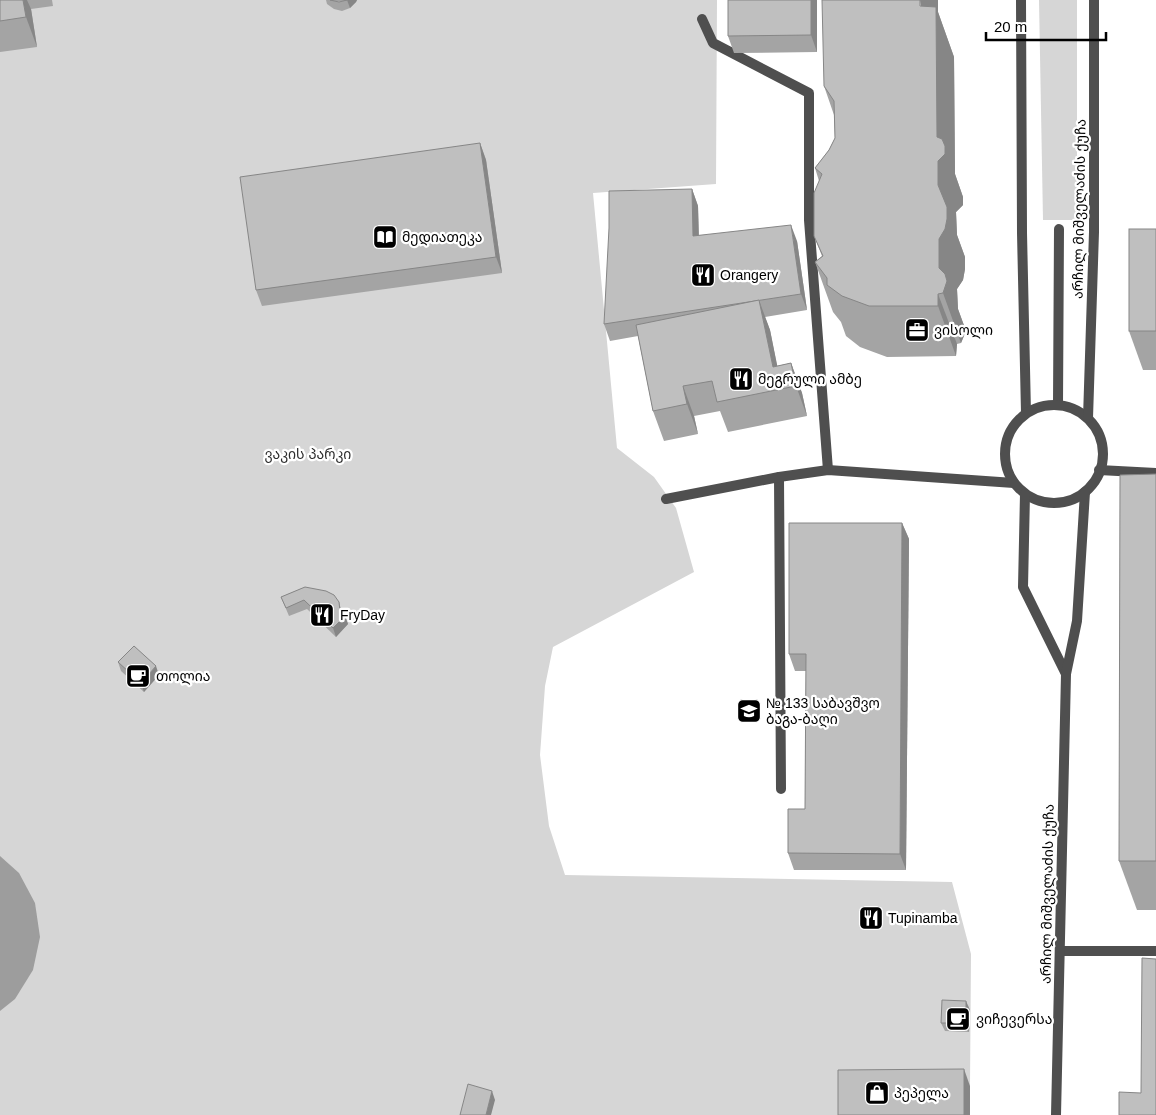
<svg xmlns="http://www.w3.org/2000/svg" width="1156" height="1115" viewBox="0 0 1156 1115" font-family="Arial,'Noto Sans Georgian',sans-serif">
<rect width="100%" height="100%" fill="#fff"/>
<g fill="#d6d6d6">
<path d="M0,0H717L716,184L593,193L617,448L654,477L676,508L694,572L553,647L545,686L540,755L549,826L565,875L952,882L971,954L970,1086H845L844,1115H0Z"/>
<path d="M1039,0H1077V220H1043Z"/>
</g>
<path fill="#9d9d9d" d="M0,856L19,873L35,903L40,937L33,970L15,999L0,1011Z"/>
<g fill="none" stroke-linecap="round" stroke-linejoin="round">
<g stroke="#4f4f4f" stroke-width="10">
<path d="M702,19L713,43L809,93V220L828,470"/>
<path d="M1058,404L1059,229"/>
<path d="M779,477L781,789"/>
<path d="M666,499L779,477L828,470L1014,483"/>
</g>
<path stroke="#4f4f4f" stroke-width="10" d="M1099,470L1156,473"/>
<g stroke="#4f4f4f" stroke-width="10">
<path d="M1021,0L1022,233L1026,413"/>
<circle cx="1054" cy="454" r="49"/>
<path d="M1088,418L1094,232V0"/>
<path d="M1025,494L1023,587L1066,674"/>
<path d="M1060,951H1156"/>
<path d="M1056,1115L1066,674L1077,621L1085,492"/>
</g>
</g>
<g fill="#a4a4a4">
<path d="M0,0H52L53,6L31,9L37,47L0,52Z"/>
<path d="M326,0H357L356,2L350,8L342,11L334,9L327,4Z"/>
<path d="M817,0V52L734,53L728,36Z"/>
<path d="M938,12L954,57L955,174L963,197V205L956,212L957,235L965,257V269L963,280L957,289L958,309L966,331L961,343L957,344L956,356L887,357L860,347L846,336L841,322L833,312L815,262L822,256L814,236L819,181L815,168L829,150L835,138L834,115L824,86Z"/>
<path d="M480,143L486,160L502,273L262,306L256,290Z"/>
<path d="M692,189L698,206L699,235L797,241L807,310L765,317L770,330L777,366L791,363L802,393L807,416L728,432L720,411L694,416L698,434L664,441L653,411L638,336L610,341L604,324Z"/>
<path d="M1156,229V370H1143L1129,331Z"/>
<path d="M1156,474V910H1137L1119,861Z"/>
<path d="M902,523L909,539L906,870H794L788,853L805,809L806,671H795L789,654Z"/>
<path d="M305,587L342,613L345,616L348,624L336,637L307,609L289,616L281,597Z"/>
<path d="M118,662L159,675L144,692L121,671Z"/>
<path d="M970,1010L969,1032L945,1031L941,1023Z"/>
</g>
<g fill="#868686">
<path d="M23,0H27L31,9L37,47L26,17Z"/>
<path d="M347,0H357L356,2L350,8Z"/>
<path d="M811,0H817V52L811,35Z"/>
<path d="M920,0H938V12L954,57L955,174L963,197V205L956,212L957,235L965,257V269L963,280L957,289L958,309L966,331L961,343L943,293L939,268L938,185L937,137Z"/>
<path d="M480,143L486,160L502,273L496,257Z"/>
<path d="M692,189L698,206L699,252L693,236Z"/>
<path d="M791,225L797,241L807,310L801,294Z"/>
<path d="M938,294L957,344L956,356L938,306Z"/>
<path d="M759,300L770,330L782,389L773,367Z"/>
<path d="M791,363L802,393L807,416L796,386Z"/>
<path d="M683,386L694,416L698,434L687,404Z"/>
<path d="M902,523L909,539L906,870L900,854Z"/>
<path d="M339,602L343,618L345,616L348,624L336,637L333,628L340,611Z"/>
<path d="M156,666L159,675L144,692L141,683Z"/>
<path d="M966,1001L970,1010L969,1032L966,1023Z"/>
<path d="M964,1069L970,1086V1115H964Z"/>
<path d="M492,1091L495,1100L491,1115H486Z"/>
</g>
<g fill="#bfbfbf" stroke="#868686">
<path d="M0,0H23L26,17L0,21Z"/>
<path d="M330,0H347L339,2Z"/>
<path d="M728,0H811V35L728,36Z"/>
<path d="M822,0H920V6L936,7L937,137L942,139L945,146V154L938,161V185L947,207V219L945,229L939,239V268L945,274L947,281L943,293L938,294V306H869L842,296L827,285V278L815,262L823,256L814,236V193L822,174L815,168L829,150L835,138L834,101L824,86Z"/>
<path d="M480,143L496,257L256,290L240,177Z"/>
<path d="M692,189L693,236L791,225L801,294L604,324L609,228V191Z"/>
<rect x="1129" y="229" width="27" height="102"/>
<path d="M759,300L773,367L791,363L796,386L717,402L712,381L683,386L687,404L653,411L636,325Z"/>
<path d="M1156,474V861H1119L1120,475Z"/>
<path d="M789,523H902L900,854L788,853V809H805L806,654H789Z"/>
<path d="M305,587L326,591L334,595L339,602L340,611L345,616L333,628L304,600L286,608L281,597Z"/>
<path d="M134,646L156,666L141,683L118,662Z"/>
<path d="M1142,958L1156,959V1115H1119V1092L1141,1093Z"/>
<path d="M942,1000L966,1001V1023H941Z"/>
<path d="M964,1069V1115H838V1070Z"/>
<path d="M468,1084L492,1091L486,1115H460Z"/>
</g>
<defs>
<symbol id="library-square" viewBox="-11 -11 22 22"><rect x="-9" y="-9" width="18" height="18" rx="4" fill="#000" stroke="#fff"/><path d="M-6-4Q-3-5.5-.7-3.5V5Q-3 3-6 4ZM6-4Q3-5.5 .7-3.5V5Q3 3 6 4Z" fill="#fff"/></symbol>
<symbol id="restaurant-square" viewBox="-11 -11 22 22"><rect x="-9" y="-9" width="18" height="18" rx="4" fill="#000" stroke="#fff"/><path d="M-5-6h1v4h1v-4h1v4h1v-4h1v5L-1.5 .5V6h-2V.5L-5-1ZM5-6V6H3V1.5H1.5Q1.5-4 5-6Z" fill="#fff"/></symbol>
<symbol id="office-square" viewBox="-11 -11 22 22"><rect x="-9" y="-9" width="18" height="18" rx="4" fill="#000" stroke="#fff"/><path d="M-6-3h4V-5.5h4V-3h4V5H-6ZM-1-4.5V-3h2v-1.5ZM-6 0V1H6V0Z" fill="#fff"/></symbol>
<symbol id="cafe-square" viewBox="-11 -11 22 22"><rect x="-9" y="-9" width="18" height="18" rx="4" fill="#000" stroke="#fff"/><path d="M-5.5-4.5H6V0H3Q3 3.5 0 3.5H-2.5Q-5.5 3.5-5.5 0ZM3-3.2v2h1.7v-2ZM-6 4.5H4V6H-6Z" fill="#fff"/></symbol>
<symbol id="school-square" viewBox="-11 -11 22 22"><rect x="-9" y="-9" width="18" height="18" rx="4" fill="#000" stroke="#fff"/><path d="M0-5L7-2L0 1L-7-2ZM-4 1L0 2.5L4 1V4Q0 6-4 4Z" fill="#fff"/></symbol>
<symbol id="shop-square" viewBox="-11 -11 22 22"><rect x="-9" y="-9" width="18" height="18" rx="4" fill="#000" stroke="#fff"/><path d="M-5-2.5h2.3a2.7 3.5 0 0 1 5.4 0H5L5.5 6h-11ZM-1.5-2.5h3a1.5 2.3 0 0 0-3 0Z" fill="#fff"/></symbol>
</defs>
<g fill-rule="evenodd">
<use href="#library-square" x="371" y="223" width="28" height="28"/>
<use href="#restaurant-square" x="689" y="261" width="28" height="28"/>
<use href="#office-square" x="903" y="316" width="28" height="28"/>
<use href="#restaurant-square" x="727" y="365" width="28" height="28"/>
<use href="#restaurant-square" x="308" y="601" width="28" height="28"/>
<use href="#cafe-square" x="124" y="662" width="28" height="28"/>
<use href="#school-square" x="735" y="697" width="28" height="28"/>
<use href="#restaurant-square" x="857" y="904" width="28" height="28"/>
<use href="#cafe-square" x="944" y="1005" width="28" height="28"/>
<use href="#shop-square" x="863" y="1079" width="28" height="28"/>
</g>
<g text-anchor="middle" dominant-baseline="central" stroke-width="4.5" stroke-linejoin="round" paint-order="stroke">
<g font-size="14" fill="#000" stroke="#fff">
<text transform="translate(1079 209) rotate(-89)">არჩილ მიშველაძის ქუჩა</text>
<text transform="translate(1047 894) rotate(-89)">არჩილ მიშველაძის ქუჩა</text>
</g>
<g font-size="14" fill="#000" stroke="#fff" text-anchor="start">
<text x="402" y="237">მედიათეკა</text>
<text x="720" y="275">Orangery</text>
<text x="934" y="330">ვისოლი</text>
<text x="758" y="379">მეგრული ამბე</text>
<text x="340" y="615">FryDay</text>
<text x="156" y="676">თოლია</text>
<text x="766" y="703">№ 133 საბავშვო<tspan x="766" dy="16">ბაგა-ბაღი</tspan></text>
<text x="888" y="918">Tupinamba</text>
<text x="976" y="1019">ვიჩევერსა</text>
<text x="894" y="1093">პეპელა</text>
</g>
<g font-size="14" fill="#2d2d2d" stroke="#fff">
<text x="308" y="454">ვაკის პარკი</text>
</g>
</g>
<path d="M986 32v8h120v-8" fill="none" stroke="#000000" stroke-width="2.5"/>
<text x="994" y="32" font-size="15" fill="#000000" stroke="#ffffff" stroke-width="4" paint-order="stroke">20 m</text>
</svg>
